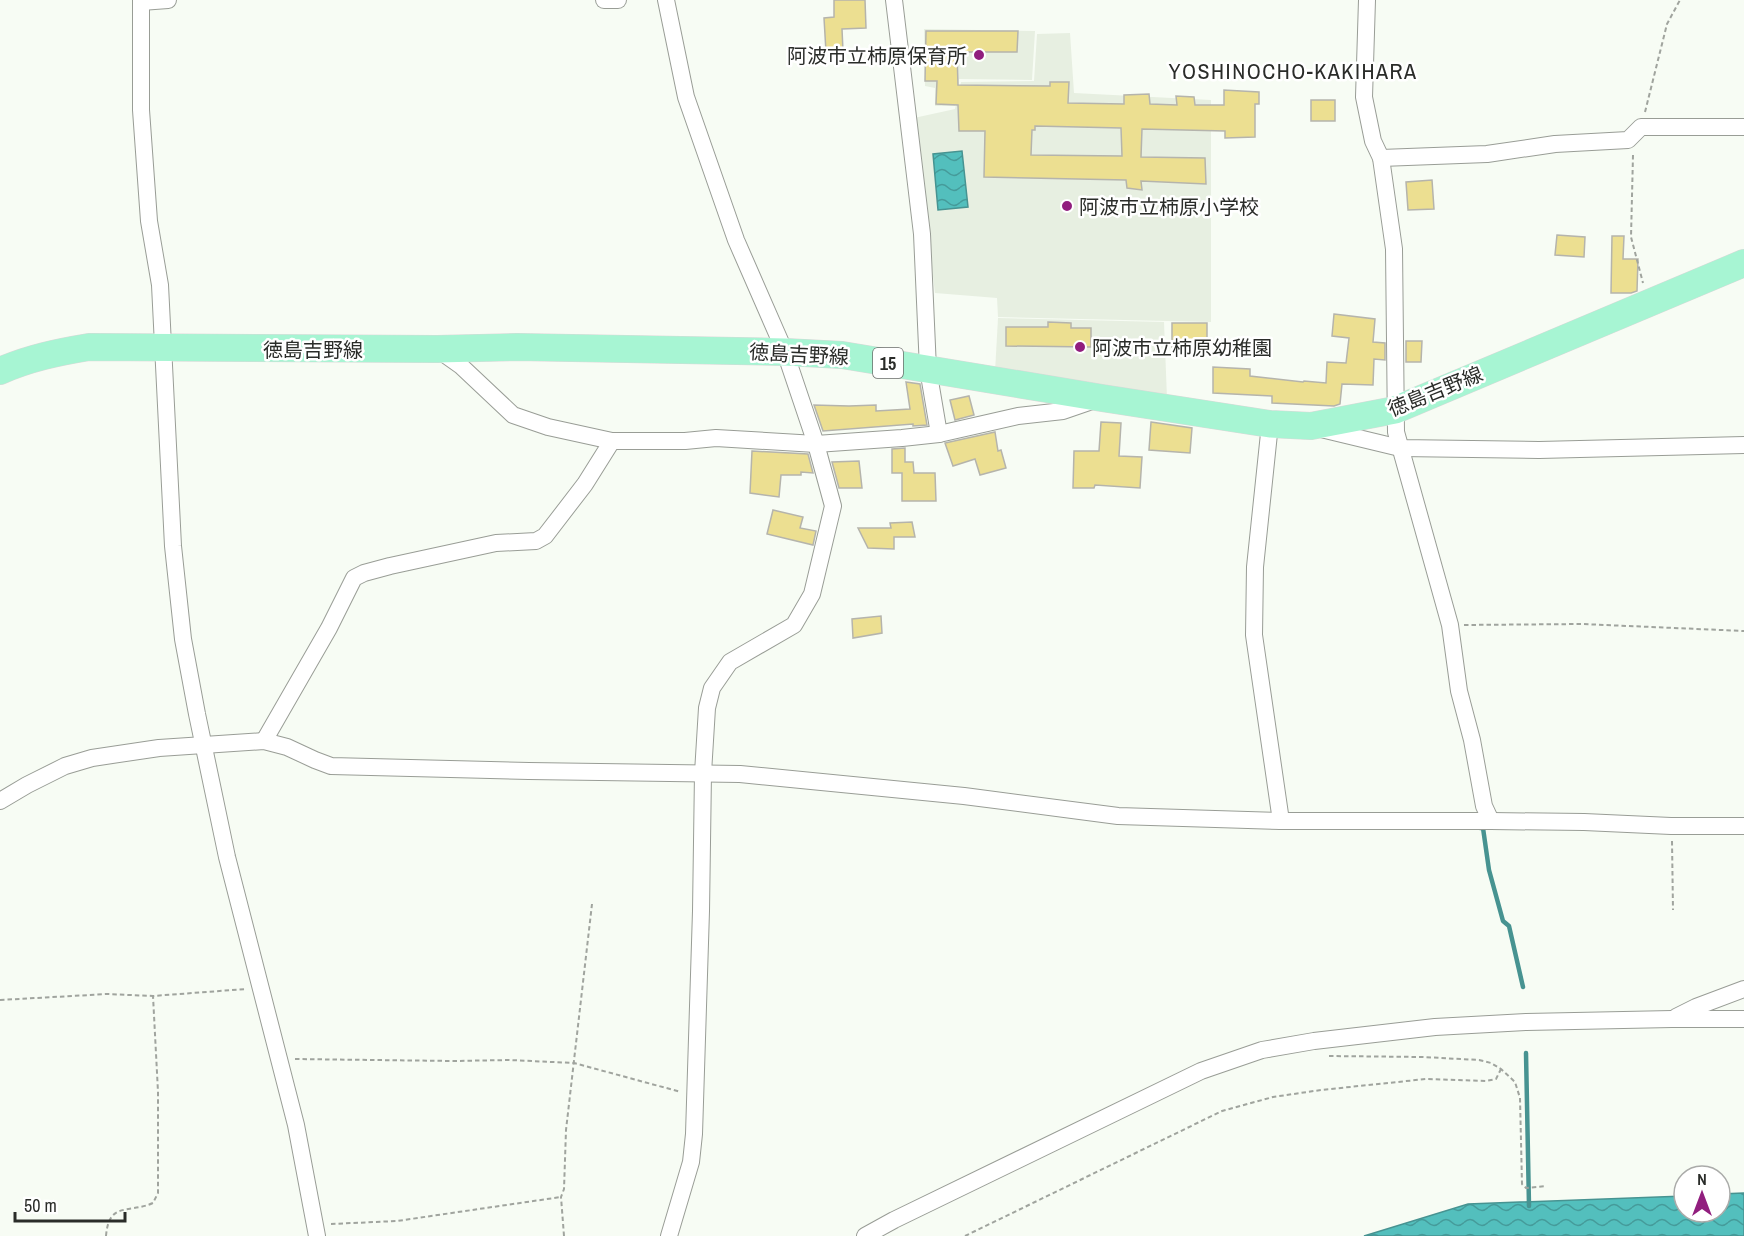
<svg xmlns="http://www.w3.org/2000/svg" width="1744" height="1236" viewBox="0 0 1744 1236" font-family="'Archivo Narrow','Noto Sans JP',sans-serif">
<defs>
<pattern id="water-waves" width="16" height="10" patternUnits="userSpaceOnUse" patternTransform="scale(1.5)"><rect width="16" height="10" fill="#53bfbd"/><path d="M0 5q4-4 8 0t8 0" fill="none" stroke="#459b9a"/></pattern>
</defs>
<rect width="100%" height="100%" fill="#f7fcf4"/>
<g fill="#e7efe1">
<path d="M924,29L1035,31L1032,80L959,79L955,106H935V88L925,86Z"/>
<path d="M1070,33L1074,93L1211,100V322L998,317L997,298L935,293L914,118L955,109L961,82L1034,81L1037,34Z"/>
<path d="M998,318L1164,322L1167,398L995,372Z"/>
</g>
<g fill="url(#water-waves)" stroke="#479391" stroke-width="1.5">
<path d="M962,151L968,207L938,210L933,154Z"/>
<path d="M1744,1193V1236H1364L1468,1204L1684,1196V1212H1720V1194Z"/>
</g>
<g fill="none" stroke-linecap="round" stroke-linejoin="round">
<g stroke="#479391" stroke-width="4.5">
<path d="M1480,828H1483L1489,870L1503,921L1509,926L1523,987"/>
<path d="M1526,1053L1529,1206"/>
</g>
</g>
<g fill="#ecdf91" stroke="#b5b4ac" stroke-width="1.5" fill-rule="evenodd">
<path d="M834,0H865L866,28L842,29L843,51L826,52L824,18L834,17Z"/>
<path d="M926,31H1018L1017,52H957L958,85L1050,86V82H1069L1068,103L1124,104V95L1149,94L1150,104L1177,105L1176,96L1194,97L1195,105H1224V90L1259,92V104H1255V137L1225,138V131L1142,129L1141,157L1205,158L1206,184L1141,181L1142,190L1127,188L1126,180L984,177L985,131H959L958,105L936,104L937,81H925ZM1035,126L1121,128L1122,156L1031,155L1032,130H1035Z"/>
<rect x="1311" y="100" width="24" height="21"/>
<path d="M1432,180L1434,209L1408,210L1406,182Z"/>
<path d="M1557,235L1585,237L1584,257L1555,255Z"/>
<path d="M1612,236H1624L1623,259H1638L1637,291L1631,293H1611Z"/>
<path d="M1334,314L1375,319L1373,342L1385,343V360L1374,359L1373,385L1342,384L1340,404L1334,406L1272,403V396L1213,393V367L1250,369V376L1303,382L1304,381L1326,383L1327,362L1346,363L1349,338L1332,336Z"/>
<path d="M1048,322L1071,323V328H1091V347L1006,346V327H1048Z"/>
<path d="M1172,323H1207V346L1172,347Z"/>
<path d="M1406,341H1422L1421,362H1406Z"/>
<path d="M906,382L920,384L927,425L913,426V424L823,431L814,405L849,406L876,405V411L910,409Z"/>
<path d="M969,396L974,415L955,420L950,400Z"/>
<path d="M1101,422L1121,423L1119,456L1142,457L1140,488L1095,485L1094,488H1073L1074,451H1099Z"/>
<path d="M1151,422L1192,428L1190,453L1149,450Z"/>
<path d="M995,432L998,451L1001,450L1006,468L980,475L975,459L953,466L945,443Z"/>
<path d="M905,448V462H913L914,473H935L936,501H902V473H892V449Z"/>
<path d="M752,451L808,454L813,473L801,472V475H781L779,497L750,493Z"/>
<path d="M859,461L862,488H839L832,462Z"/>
<path d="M773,510L803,517L800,528L816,531L813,545L767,534Z"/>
<path d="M912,522L915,537H894V549L868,548L858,528H891L890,523Z"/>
<path d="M881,616L882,633L853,638L852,619Z"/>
</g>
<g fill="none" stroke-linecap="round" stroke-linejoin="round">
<defs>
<g id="street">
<path d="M141,0V110L149,221L160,285L173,546L183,639L197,714L227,857L296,1125L317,1236"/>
<path d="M604,0H618"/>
<path d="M666,0L686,97L736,240L785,352L816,444L833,506L812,594L794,625L730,662L712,688L707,708L703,773L701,911L694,1134L691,1162L669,1236"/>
<path d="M894,0L922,234L928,369L939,434"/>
<path d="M1367,0L1364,97L1373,141L1381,158L1394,249L1396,432L1450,625L1459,691L1472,740L1484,806L1491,821"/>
<path d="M141,2L168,0"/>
<path d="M1381,158L1487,154L1555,144L1628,140L1641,127H1744"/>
<path d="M437,349L461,366L513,415L548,427L612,441H685L716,438L816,444L902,438L939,434L1018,416L1063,411L1095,400"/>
<path d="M1270,424L1255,567L1254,635L1281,821"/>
<path d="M1321,429L1400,448L1539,450L1744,445"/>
<path d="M264,741L329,628L354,578L364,573L390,566L496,543L536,541L545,536L585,484L612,441"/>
<path d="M0,801L27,785L65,766L92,758L159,748L264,741L287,747L315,760L331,766L529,771L740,774L964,796L1118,816L1281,821H1491L1584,822L1671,826H1744"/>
<path d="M1676,1017L1696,1007L1744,989"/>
<path d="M865,1236L894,1220L1201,1071L1262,1050L1314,1041L1435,1027L1526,1022L1672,1019H1744"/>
</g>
<path id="primary" d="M0,371C29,358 59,352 89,347L437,349L517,347L785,352L842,355L1102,398L1270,424L1311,426L1395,410L1744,263"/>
</defs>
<use href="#street" stroke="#999d96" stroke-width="18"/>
<use href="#primary" stroke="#d9d9d8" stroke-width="28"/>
<g stroke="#a0a49e" stroke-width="2" stroke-dasharray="4.5 3" stroke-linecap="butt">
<path d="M1645,112L1667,24L1680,0"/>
<path d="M1633,155L1631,237L1643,283"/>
<path d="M1464,625L1582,624L1744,631"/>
<path d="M1672,841L1673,910"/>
<path d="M0,1000L107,994L153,996L246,989"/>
<path d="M1329,1056L1423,1057L1479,1060L1491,1063L1501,1069L1515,1082L1520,1098L1522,1184L1526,1188L1546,1186"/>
<path d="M295,1059L453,1061L509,1060L574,1063L681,1092"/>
<path d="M331,1224L397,1221L561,1197"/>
<path d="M106,1236C109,1201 128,1214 153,1203L158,1193V1092L153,996"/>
<path d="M564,1236L561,1197L564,1189L566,1130L592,904"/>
<path d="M965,1236L1222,1111L1273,1097L1321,1090L1426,1079L1486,1081L1496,1079L1501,1069"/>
</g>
<use href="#street" stroke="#fff" stroke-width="16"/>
<use href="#primary" stroke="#a7f5d3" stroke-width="27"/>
</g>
<g fill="#911e7e" stroke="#fff" stroke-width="2">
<circle cx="979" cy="55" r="6"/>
<circle cx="1067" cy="206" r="6"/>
<circle cx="1080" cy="347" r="6"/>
</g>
<g text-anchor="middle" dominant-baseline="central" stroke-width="5" stroke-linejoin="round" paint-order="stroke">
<rect fill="#fff" stroke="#6a6b69" stroke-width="1.5" x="873" y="348" width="30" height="30" rx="4.5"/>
<g font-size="18" font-weight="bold" fill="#2a2c29">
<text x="888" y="363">15</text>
</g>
<g font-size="20" fill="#2a2c29" stroke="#fff" text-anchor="start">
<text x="967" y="55" text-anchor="end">阿波市立柿原保育所</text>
<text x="1079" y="206">阿波市立柿原小学校</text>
<text x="1092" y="347">阿波市立柿原幼稚園</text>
</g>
<g font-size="20" fill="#2a2c29" stroke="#fff">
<text x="313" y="349">徳島吉野線</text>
<text transform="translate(799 354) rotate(3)">徳島吉野線</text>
<text transform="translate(1435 391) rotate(-22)">徳島吉野線</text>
</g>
<g font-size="22" letter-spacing="1.5" fill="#2a2c29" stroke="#fff">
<text x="1293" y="71">YOSHINOCHO-KAKIHARA</text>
</g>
</g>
<g transform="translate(1702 1194)"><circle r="28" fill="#ffffff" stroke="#aaaba9" stroke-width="1.5"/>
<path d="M0-4.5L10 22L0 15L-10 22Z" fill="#911e7e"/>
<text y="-9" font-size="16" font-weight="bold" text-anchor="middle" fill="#2a2c29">N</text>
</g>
<path d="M15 1212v9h110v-9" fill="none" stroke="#2a2c29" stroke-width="3"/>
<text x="24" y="1212" font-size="18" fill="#2a2c29" stroke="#ffffff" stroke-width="4.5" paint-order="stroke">50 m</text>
</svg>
